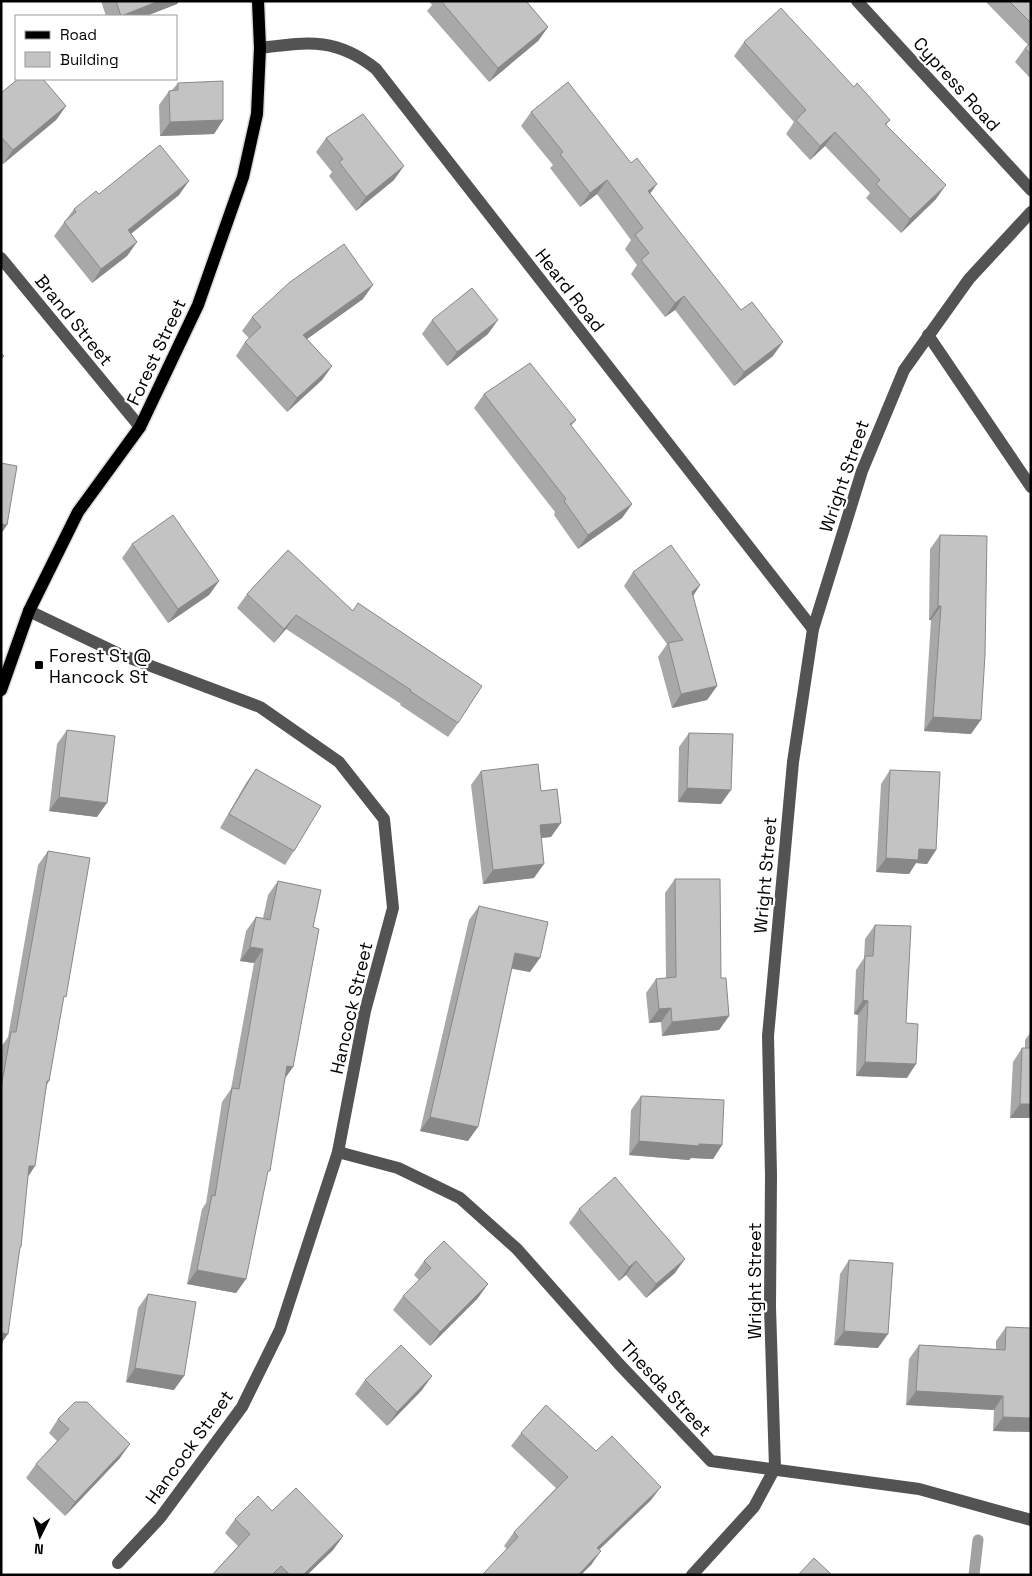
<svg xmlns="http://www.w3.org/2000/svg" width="1032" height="1576" viewBox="0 0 1032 1576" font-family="'Space Grotesk',sans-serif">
<rect width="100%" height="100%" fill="#fff"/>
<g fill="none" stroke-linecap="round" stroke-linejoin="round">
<path stroke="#a1a1a1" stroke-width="11" d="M974,1575L978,1540"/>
<defs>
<path id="major" d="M1,690L29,611L78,512L140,427L198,305L243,177L257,114L260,48L258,1"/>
</defs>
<use href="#major" stroke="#dbdbdb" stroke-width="15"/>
<g stroke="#535353" stroke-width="12">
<path d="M857,1L1031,190"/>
<path d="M260,48C308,42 336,37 376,69L813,629"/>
<path d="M1,258L140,427"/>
<path d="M928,335L1031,487"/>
<path d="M29,611L119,654L260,707L339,762L384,819L393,908L365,1011L338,1152L280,1330L242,1407L160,1518L118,1563"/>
<path d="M338,1152L398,1168L460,1198L517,1249L619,1364L711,1461L919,1489L1031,1520"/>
<path d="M692,1575L754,1507L775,1468L770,1307L771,1175L768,1036L793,762L813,629L862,471L904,370L969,279L1031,212"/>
</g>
<use href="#major" stroke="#000" stroke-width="12"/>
</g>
<g fill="#a8a8a8">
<path d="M101,1H179L177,4L146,16H106Z"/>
<path d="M429,1H526L548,27L538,41L489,82L427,11L432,5Z"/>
<path d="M985,1H1031V79L1015,62L1025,48L1028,45Z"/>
<path d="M744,42L854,87L890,120L886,125L936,199L901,233L866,198L870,193L825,146L810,160L786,134L794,122L734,56Z"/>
<path d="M178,83L223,120L214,134L160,136L159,105L169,91L172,90Z"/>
<path d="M1,93L66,106L56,120L3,164L1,162Z"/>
<path d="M531,112L650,193L773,356L734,386L675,310L665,317L631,274L637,265L625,249L631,240L597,194L580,207L550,168L553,165L521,126Z"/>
<path d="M326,138L394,180L356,211L329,176L332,172L316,152Z"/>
<path d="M99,194L179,195L131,234L137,242L127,256L92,283L54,236L74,209Z"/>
<path d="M363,299L307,339L332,366L322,380L287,412L236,356L245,342L249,338L242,331L252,317Z"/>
<path d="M432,320L488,334L447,366L422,334Z"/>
<path d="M484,394L576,420L571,426L632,504L622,518L578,549L554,515L555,512L474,408Z"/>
<path d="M940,535L971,734L924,731L931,620H929L930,549Z"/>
<path d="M132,544L219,581L209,595L168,623L122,558Z"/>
<path d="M288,550L458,723L448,737L400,705L401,704L286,629L274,643L237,608L247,594Z"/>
<path d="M633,572L700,585L693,596L717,686L707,700L672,708L658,657L667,644L624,586Z"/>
<path d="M67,730L97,817L49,811L57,744Z"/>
<path d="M689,733L721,804L678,802L679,747Z"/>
<path d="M256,769L294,851L285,865L220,828L246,783Z"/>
<path d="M890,770L936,850L927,864L916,863L909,874L876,872L881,784Z"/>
<path d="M481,771L541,791L551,837L541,838L534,878L483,884L471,785Z"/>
<path d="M48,851L62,1002L49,1081L47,1085L28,1176L19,1251L1,1351V1047L8,1037L38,865Z"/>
<path d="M675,879L721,978L729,1016L719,1030L662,1036L661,1022L649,1023L646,993L656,979L666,978L665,893Z"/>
<path d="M278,881L313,927L293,1067L285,1078L246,1279L236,1293L187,1284L202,1209L206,1203L222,1102L231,1089L254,963L240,961L246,931L256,917L263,918L268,895Z"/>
<path d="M479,906L530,972L512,969L468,1141L420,1131L469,920Z"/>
<path d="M875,925L906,1023L907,1078L856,1076L858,1015L854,1014L856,970L864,958L865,939Z"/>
<path d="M1031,1032V1118H1010L1013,1062L1022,1048H1025V1040Z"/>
<path d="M641,1096L722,1145L713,1159L691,1158L689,1160L629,1155L631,1110Z"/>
<path d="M579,1209L675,1273L646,1298L626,1275L619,1281L569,1223Z"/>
<path d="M849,1260L878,1348L834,1345L840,1274Z"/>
<path d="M424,1261L478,1298L430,1346L393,1310L403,1296L419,1280L414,1275Z"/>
<path d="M148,1294L174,1390L126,1382L138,1308Z"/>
<path d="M1006,1327L1031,1432L993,1431L994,1410L906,1405L909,1359L919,1345L996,1349V1341Z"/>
<path d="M365,1380L422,1390L387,1426L355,1394Z"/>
<path d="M58,1419L120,1458L65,1516L26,1478L36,1464L57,1441L49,1433Z"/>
<path d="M521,1433L596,1451L651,1500L599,1550L591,1565L507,1549L504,1546L514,1532L556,1488L511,1446Z"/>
<path d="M272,1511L343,1536L333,1550L307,1575H212L238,1546L225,1533L235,1519Z"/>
</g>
<g fill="#888">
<path d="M159,1H179L177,4L146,16H121Z"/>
<path d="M548,27L538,41L489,82L498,68Z"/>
<path d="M66,106L56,120L3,164L13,150Z"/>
<path d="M223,120L214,134L160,136L170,122Z"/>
<path d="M835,132L825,146L810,160L820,146Z"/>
<path d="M404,166L394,180L356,211L366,197Z"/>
<path d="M607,180L597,194L580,207L590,193Z"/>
<path d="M189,181L179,195L118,244L128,230Z"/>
<path d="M657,184L647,198L648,191Z"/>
<path d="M946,185L936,199L901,233L910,219Z"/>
<path d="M137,242L127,256L92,283L101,269Z"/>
<path d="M373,285L363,299L293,349L303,335Z"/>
<path d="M684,296L675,310L665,317L675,303Z"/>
<path d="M498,320L488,334L447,366L457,352Z"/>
<path d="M783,342L773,356L734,386L744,372Z"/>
<path d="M332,366L322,380L287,412L297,398Z"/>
<path d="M632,504L622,518L578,549L588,535Z"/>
<path d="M1,524L7,525L1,534Z"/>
<path d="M219,581L209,595L168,623L178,609Z"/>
<path d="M700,585L691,599L692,592Z"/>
<path d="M938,606H941L931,620H929Z"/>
<path d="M296,615L286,629L274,643L284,629Z"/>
<path d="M717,686L707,700L672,708L681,694Z"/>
<path d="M933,717L981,720L971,734L924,731Z"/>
<path d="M687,788L731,790L721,804L678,802Z"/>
<path d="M59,797L107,803L97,817L49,811Z"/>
<path d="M561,823L551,837L530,839L540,825Z"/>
<path d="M919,849L936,850L927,864L916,863L909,874L876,872L886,858Z"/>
<path d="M544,864L534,878L483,884L493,870Z"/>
<path d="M250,947L263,949L254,963L240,961Z"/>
<path d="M515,953L540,958L530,972L505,967Z"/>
<path d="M863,1000L868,1001L858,1015L854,1014Z"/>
<path d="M671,1008L661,1022L649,1023L659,1009Z"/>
<path d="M729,1016L719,1030L662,1036L672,1022Z"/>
<path d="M865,1062L916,1064L907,1078L856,1076Z"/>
<path d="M287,1066L293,1067L283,1081Z"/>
<path d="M1020,1104H1031V1118H1010Z"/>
<path d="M430,1117L478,1127L468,1141L420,1131Z"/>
<path d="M639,1141L722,1145L713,1159L691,1158L689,1160L629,1155Z"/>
<path d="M29,1166H35L26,1180Z"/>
<path d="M685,1259L675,1273L646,1298L656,1284Z"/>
<path d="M636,1261L626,1275L619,1281L629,1267Z"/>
<path d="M197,1270L246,1279L236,1293L187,1284Z"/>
<path d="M488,1284L478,1298L430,1346L440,1332Z"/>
<path d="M844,1331L888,1334L878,1348L834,1345Z"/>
<path d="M3,1333L8,1334L1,1344Z"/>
<path d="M135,1368L184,1376L174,1390L126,1382Z"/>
<path d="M432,1376L422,1390L387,1426L397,1412Z"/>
<path d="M916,1391L1003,1396L994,1410L906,1405Z"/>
<path d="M1003,1417L1031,1418V1432L993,1431Z"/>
<path d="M130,1444L120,1458L65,1516L75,1502Z"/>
<path d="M661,1487L651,1500L587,1561L597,1548Z"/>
<path d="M343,1536L333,1550L307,1575H303Z"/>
<path d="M601,1551L591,1565L581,1575H578Z"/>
</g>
<g fill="#c3c3c3" stroke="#888">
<path d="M116,1H159L121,16Z"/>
<path d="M441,1H526L548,27L498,68Z"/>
<path d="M1009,1H1031V23Z"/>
<path d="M781,8L854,87L857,83L890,120L885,124L946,185L910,219L876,184L880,180L835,132L820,146L796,120L806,110L744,42Z"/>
<path d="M1031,43V55L1025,48Z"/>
<path d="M18,79H43L66,106L13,150L1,137V93Z"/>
<path d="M223,81V120L170,122L169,91L178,90V83Z"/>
<path d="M568,82L631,163L637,158L657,184L648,191L741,310L752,302L783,342L744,372L684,296L675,303L641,260L649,253L635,235L643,228L607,180L590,193L560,154L563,152L531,112Z"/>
<path d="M363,114L404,166L366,197L339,162L343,159L326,138Z"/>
<path d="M160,145L189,181L128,230L137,242L101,269L64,222L76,212L74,209L96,191L99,194Z"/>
<path d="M344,244L373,285L303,335L332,366L297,398L245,342L261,327L252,317L290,282Z"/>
<path d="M472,288L498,320L457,352L432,320Z"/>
<path d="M1,353L4,356L1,359Z"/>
<path d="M530,363L576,420L570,424L632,504L588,535L564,501L566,499L484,394Z"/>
<path d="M1,463L17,466L7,525L1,524Z"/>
<path d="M173,515L219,581L178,609L132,544Z"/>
<path d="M940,535L987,536L985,655L981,720L933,717L941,606H938Z"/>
<path d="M671,545L700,585L692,592L717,686L681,694L668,643L683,640L633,572Z"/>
<path d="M288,550L353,611L358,603L482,686L458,723L410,691L411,690L296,615L284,629L247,594Z"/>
<path d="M67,730L115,736L107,803L59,797Z"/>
<path d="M689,733L733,734L731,790L687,788Z"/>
<path d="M538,764L541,791L557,789L561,823L540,825L544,864L493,870L481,771Z"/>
<path d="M256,769L321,806L294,851L229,814Z"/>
<path d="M890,770L940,772L936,850L919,849L918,860L886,858Z"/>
<path d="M48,851L90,858L66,997L64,996L49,1081H47L35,1166H29L21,1247H20L8,1334L3,1333L1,1351V1088L11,1032H16Z"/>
<path d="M675,879H720L721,978H726L729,1016L672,1022L671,1008L659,1009L656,979L676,977Z"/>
<path d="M278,881L321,890L313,927L319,929L293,1067L287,1066L270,1171H268L246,1279L197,1270L212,1195L215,1196L232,1088L239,1089L263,949L250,947L256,917L270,920Z"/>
<path d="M479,906L548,922L540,958L515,953L478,1127L430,1117Z"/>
<path d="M875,925L911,926L906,1023L918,1024L916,1064L865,1062L868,1001L863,1000L865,956H873Z"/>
<path d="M1022,1048H1031V1104H1020Z"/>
<path d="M641,1096L724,1100L722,1145L699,1144V1146L639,1141Z"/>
<path d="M615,1177L685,1259L656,1284L636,1261L629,1267L579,1209Z"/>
<path d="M444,1241L488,1284L440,1332L403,1296L431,1268L424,1261Z"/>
<path d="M849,1260L893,1263L888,1334L844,1331Z"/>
<path d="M148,1294L196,1302L184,1376L135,1368Z"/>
<path d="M1006,1327L1031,1328V1418L1003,1417V1396L916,1391L919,1345L1005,1350Z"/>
<path d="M401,1345L432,1376L397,1412L365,1380Z"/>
<path d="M75,1402H87L130,1444L75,1502L36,1464L69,1429L58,1419Z"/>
<path d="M546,1405L596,1451L612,1436L661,1487L597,1548L601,1551L578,1575H482L518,1537L514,1532L568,1477L521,1433Z"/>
<path d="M296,1488L343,1536L303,1575H290L281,1566L272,1575H212L250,1534L235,1519L258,1496L272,1511Z"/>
<path d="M814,1558L832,1575H798Z"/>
</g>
<rect fill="#000" stroke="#fff" stroke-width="2" x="34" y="660" width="10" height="10" rx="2.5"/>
<g text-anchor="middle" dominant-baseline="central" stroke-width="4.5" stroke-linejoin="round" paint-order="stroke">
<g font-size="18" fill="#000" stroke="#fff">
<text transform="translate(957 84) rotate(48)">Cypress Road</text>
<text transform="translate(570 290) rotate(52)">Heard Road</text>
<text transform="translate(74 320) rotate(51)">Brand Street</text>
<text transform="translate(156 352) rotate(-65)">Forest Street</text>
<text transform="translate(844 476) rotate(-71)">Wright Street</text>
<text transform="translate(765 875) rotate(-85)">Wright Street</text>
<text transform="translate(351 1008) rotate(-77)">Hancock Street</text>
<text transform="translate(754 1281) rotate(-90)">Wright Street</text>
<text transform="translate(666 1388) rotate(47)">Thesda Street</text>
<text transform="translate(189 1447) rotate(-54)">Hancock Street</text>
</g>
<g font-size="18" fill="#000" stroke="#fff" text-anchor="start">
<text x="49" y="655">Forest St @<tspan x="49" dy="21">Hancock St</tspan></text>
</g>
</g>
<rect width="1032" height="1576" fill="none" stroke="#000000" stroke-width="5"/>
<rect x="15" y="15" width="162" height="65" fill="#ffffff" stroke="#999999"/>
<rect x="25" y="31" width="25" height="8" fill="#000000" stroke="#999999"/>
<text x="60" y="40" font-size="15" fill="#000000">Road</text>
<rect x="25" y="52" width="25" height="15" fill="#c3c3c3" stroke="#999999"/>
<text x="60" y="65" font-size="15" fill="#000000">Building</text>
<g transform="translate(40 1536) rotate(185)" stroke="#ffffff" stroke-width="4" paint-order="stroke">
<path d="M0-4L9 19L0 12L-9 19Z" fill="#000000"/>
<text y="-8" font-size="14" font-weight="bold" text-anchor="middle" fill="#000000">N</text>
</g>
</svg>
